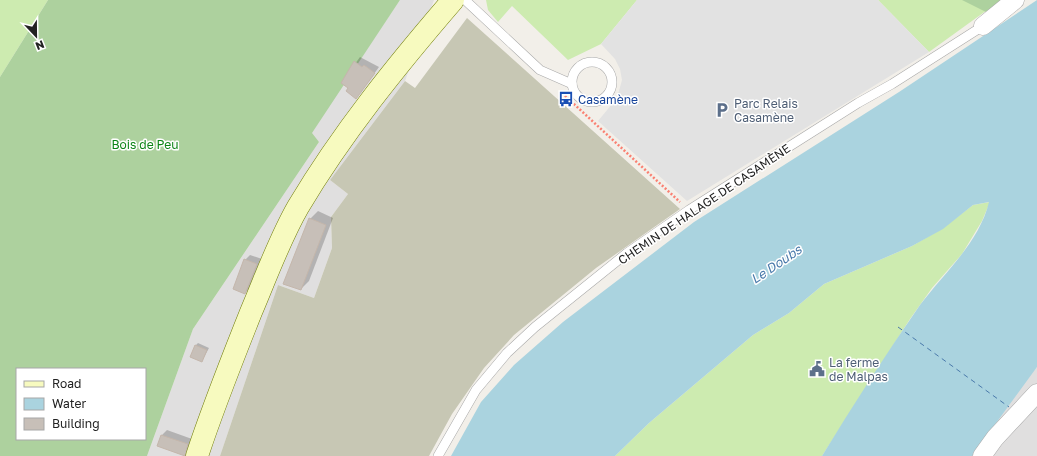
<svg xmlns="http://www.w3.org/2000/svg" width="1037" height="456" viewBox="0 0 1037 456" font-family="'Golos Text',sans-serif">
<rect width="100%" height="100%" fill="#f2efe9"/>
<g fill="#e0dfdf">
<path d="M400,0H434L405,81L330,180L348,194L331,217L332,248L314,298L278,285L220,456H147L193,329L319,142L309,135Z"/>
<path d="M1037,367V456H972L1029,376Z"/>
</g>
<path fill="#c7c7b4" d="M467,18L680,209L596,268L514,335L484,368L452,414L429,456H220L278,285L314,298L332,248L331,217L348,194L330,180L405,81L415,88Z"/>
<g fill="#cdebb0">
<path d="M0,0H48L0,77Z"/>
<path d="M486,0H637L601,44L568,60L512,6L498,22L488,10Z"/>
<path d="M878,0H1001L929,52Z"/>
<path d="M990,202L982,221L962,254L932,288L910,319L822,456H615L649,423L753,335L789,313L824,284L912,246L943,228L973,205Z"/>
</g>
<g fill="#add19e" fill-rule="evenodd">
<path d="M48,0H400L312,133L319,142L193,329L147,456H0V77ZM17,369H145V439H17Z"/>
<path d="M962,0H1001L986,12Z"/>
</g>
<path fill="#e2e2e2" d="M637,0H878L929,52L687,201L598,121L617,98L622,80L620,69L615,59L601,44Z"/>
<path fill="#aad3df" d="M1037,0V367L972,456H822C853,405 886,354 920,305C944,273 979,243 989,202L973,205L943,229L912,246L824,284L789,313L753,335L649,423L615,456H451L481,402L514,365L563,322L694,222L899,92Z"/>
<g fill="#0003">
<path d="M360,57L379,67L361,92L349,88L342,82Z"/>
<path d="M318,211L333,218L309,281L301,289L310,219Z"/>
<path d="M250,255L262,259L250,288L245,293V260Z"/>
<path d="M198,343L209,348L202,361L196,345Z"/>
<path d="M167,430L192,439L189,450L184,455L162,435Z"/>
</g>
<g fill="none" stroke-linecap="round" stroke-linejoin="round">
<path stroke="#4a7aab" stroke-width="1" stroke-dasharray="5 4" stroke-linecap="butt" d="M898,327L1009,407"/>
</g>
<g fill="#c7bfb8" stroke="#c4b6ab">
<path d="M354,61L362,67L364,65L375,73L356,99L346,91L348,88L341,83Z"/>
<path d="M309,218L326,225L301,290L283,284Z"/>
<path d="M244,259L257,264L245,294L233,289Z"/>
<path d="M195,345L207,350L202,362L190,357Z"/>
<path d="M161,435L188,444L185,456L157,446Z"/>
</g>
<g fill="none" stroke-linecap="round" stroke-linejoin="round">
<defs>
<g id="service">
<path d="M465,0L540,70L572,84"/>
<circle cx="592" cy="82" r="20"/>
<path d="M438,456L476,390L507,353L535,327L627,253L689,210L858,103L892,84L983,26"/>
</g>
<g id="minor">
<path d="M983,26L1015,0"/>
<path d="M982,456L995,438L1037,393"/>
</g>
<path id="secondary" d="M197,456C213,407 232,360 251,312C266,277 279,240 298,207C342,133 397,65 453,0"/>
</defs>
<use href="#service" stroke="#a9a9a9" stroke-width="10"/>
<use href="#minor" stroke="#a9a9a9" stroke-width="19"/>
<use href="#secondary" stroke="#707d05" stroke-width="23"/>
<path stroke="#fa8072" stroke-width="2.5" stroke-dasharray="2 2" stroke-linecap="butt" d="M562,93L680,202"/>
<use href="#service" stroke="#fff" stroke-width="9"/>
<use href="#minor" stroke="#fff" stroke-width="18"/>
<use href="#secondary" stroke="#f7fabf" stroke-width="22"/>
</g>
<defs>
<symbol id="bus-bare" viewBox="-9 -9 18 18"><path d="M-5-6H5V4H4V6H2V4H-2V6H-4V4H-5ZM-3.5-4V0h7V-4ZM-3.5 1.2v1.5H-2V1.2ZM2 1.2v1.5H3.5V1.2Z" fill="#1a4fb4" stroke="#fff" stroke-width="2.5" paint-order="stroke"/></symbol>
<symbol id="parking-bare" viewBox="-9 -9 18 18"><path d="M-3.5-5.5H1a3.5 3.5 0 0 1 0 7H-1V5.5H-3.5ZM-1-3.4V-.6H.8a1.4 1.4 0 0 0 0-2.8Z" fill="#5c6f8a" stroke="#fff" stroke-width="2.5" paint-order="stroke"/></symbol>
<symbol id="civic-bare" viewBox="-9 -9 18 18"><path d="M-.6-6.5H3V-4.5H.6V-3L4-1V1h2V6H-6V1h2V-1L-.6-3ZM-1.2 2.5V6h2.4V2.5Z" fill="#5c6f8a" stroke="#fff" stroke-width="2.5" paint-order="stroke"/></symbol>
</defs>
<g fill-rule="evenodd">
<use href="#bus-bare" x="555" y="88" width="22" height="22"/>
<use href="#parking-bare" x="711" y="99" width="22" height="22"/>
<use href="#civic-bare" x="806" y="358" width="22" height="22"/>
</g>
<g text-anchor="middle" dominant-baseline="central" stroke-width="3" stroke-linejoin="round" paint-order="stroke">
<g font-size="12" fill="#164399" stroke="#fff" text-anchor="start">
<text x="578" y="99">Casamène</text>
</g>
<g font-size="12" fill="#4e5e75" stroke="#fff" text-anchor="start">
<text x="734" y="103">Parc Relais<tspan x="734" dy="14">Casamène</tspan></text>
<text x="829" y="362">La ferme<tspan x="829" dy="14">de Malpas</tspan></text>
</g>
<g font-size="12" fill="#0c8416" stroke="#fff">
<text x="145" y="144">Bois de Peu</text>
</g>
<g font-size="12" fill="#222" stroke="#fff">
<text transform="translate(704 204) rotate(-34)">CHEMIN DE HALAGE DE CASAMÈNE</text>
</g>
<g font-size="13" font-style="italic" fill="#4a7aab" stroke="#fff">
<text transform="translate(776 264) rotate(-34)">Le Doubs</text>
</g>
</g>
<rect x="16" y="368" width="130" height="72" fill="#ffffff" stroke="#a7a7a7"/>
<rect x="24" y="381" width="20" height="6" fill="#f7fabf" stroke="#a7a7a7"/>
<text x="52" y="388" font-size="12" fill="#222222">Road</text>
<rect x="24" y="398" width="20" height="12" fill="#aad3df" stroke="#a7a7a7"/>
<text x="52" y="408" font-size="12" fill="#222222">Water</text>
<rect x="24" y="418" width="20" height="12" fill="#c7bfb8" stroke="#a7a7a7"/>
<text x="52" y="428" font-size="12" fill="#222222">Building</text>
<g transform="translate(36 36) rotate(158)" stroke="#ffffff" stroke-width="3" paint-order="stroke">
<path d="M0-3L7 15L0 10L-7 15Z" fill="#222222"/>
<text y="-6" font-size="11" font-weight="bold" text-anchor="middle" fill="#222222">N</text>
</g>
</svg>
